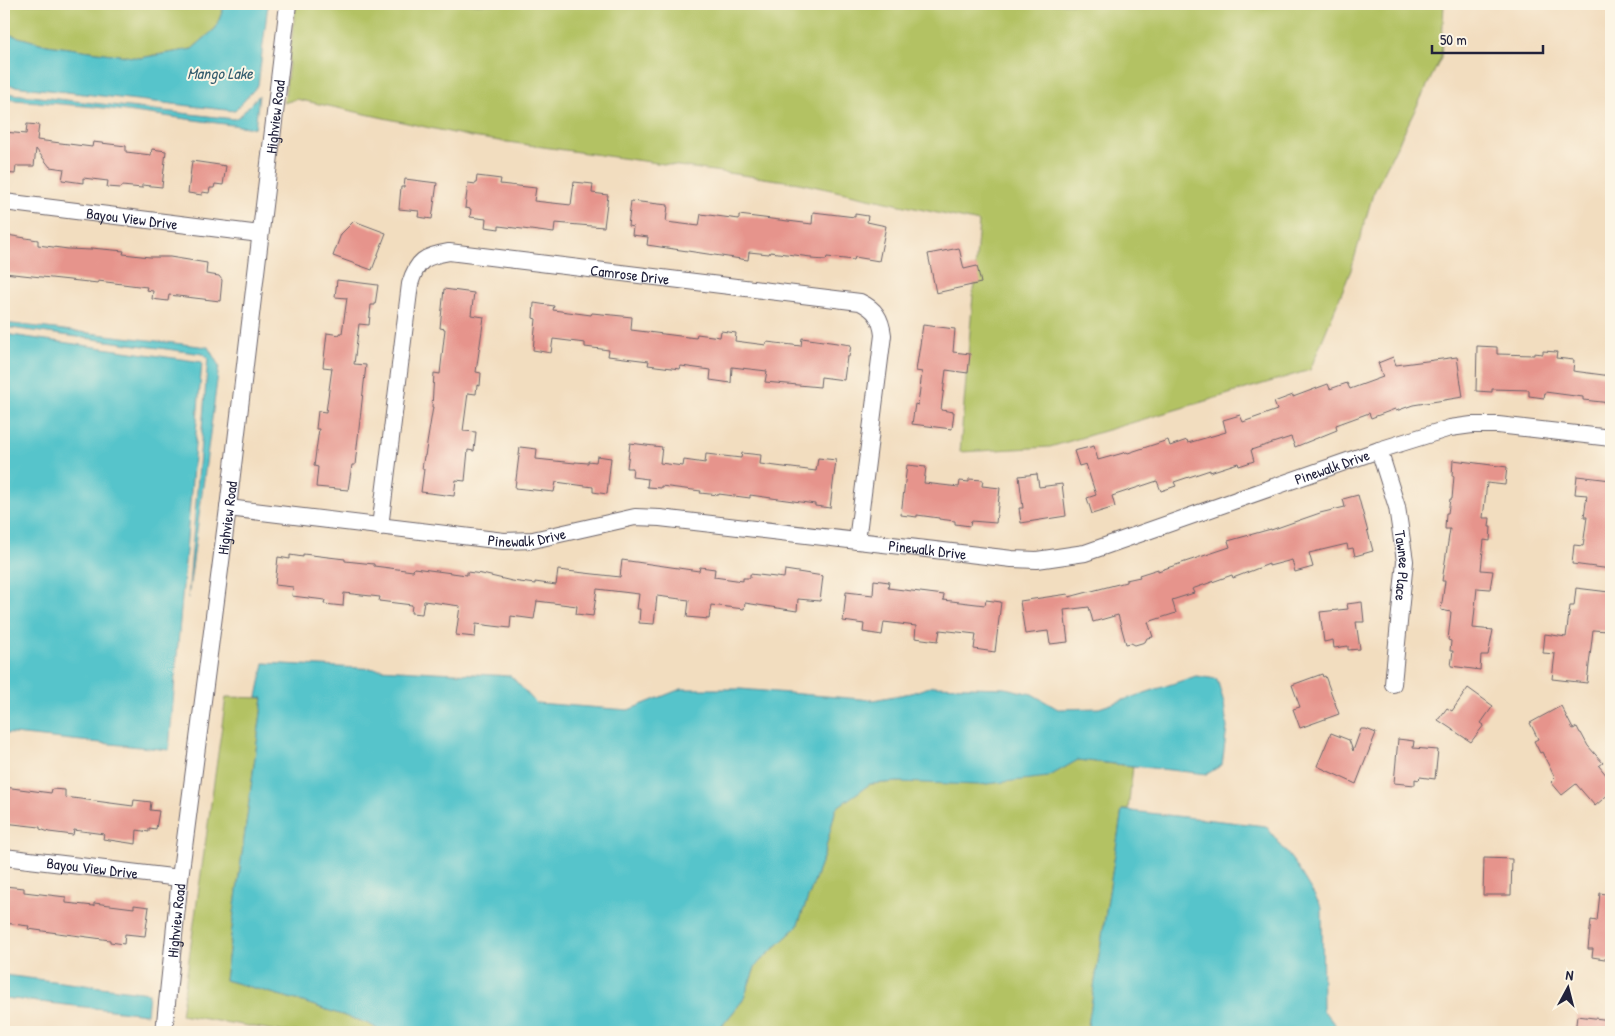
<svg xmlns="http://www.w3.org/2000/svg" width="1615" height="1036" viewBox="0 0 1615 1036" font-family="'Patrick Hand',sans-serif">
<rect width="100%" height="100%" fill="#fcf5e5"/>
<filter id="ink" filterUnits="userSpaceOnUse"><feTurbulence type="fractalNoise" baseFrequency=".02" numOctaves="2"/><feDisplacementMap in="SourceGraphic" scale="10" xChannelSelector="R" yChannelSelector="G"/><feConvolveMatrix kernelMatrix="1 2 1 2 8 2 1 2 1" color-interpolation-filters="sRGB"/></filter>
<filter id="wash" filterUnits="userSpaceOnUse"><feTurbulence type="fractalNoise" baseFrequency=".0096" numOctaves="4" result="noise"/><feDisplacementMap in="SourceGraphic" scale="20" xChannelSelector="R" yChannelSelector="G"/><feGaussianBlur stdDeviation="1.12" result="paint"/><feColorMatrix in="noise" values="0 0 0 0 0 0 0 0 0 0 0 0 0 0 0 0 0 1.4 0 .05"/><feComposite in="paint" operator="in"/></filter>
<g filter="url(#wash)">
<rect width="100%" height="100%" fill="#f2ddbf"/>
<g fill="#b3c264" stroke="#6a7250">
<path d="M4,4H225L216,28L192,49L139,58L47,45L4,33Z"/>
<path d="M296,4H1444L1441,58L1373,194L1351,270L1310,370L1050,447L960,452L979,222L799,183L472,137L296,99L284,103Z"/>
<path d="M226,697L263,698L225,980L300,1001L369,1024L382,1032H285L181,1015Z"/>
<path d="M1078,760L1133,766L1128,810H1122L1087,1032H717L743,1000L756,965L797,927L824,855L836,808L869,784L898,782L1047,777Z"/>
</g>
<g fill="#56c4cb" stroke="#3c7383">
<path d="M225,4H268L258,85L235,111L4,85V33L47,45L140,58L192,49L216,28Z"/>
<path d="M4,93L234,119L240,116L259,95L255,128L96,107L4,99Z"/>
<path d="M4,323L208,347L219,366L188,598L208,358L203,354L4,327Z"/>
<path d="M4,334L202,362L169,750L4,733Z"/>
<path d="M264,663L511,676L536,703L628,710L681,689H740L873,700L911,693L933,686L1005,688L1032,694L1058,709L1099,708L1196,676L1217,679L1224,703L1227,728L1222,765L1207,774L1078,760L1048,777L978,785L898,782L870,784L836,808L824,855L797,927L756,965L743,1000L717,1032H382L369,1024L300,1001L225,980L263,698L257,697Z"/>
<path d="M1122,810L1266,826L1296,865L1322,908L1323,1010L1341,1032H1087Z"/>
<path d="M4,975L149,993L147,1014L4,998Z"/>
</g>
<g id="blocks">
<g fill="#e6948c">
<path d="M27,124L39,125L37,140L92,147L93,142L126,146V152L151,155L152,149L166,151L162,187L142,185V188L122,186L121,188L107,187L108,181L83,178V183L62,180L64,169L50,167L36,149L34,166H16L15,174L4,173V132L26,134Z"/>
<path d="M192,161L226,166L223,185L215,184L214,188H210L209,193L202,192V195L188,193Z"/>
<path d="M477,176L501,179L500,184L536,188L534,201L571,205L574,182L593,184L592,193L608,195L604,227L555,223L554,233L499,226V229L485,227L486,219L470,217L471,209L465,208L468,183L476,184Z"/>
<path d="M405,179L437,183L432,219L418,217L419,211L399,209L401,187H404Z"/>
<path d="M631,201L668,205L666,222L699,226L701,214L739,219V215L812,224L813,212L855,217V214L868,216L867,222L886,226L879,261L855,257L854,260L827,257L826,260L811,259V257L770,252L769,254L749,252L748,260L647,245L648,237L632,235L633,227L628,226Z"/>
<path d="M354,221L386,233L372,270L333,256L341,234Z"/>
<path d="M7,235L38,240V245L68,249L91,250V248L124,251L123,254L150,257H170L207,263L206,274L219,276L222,280L220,301L169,295L168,301L152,299L153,291L146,290L147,287L98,281V283L4,273V239H7Z"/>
<path d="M959,248L964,269L977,266L981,283L936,293L928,254Z"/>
<path d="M337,280L378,285L375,305H371L369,325L359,324L354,364L366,365L355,465H352L348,490L316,487L318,467L314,466L319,429H316L318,411L326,412L332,368L323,367L327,333L340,335V333H342L347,298L335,297Z"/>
<path d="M444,289L474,293L471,315L484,317L476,372L481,373L480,386L477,385L476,394L468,393L463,431L476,432L474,451L468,450L465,481L456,480L454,496L421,492L424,469H422L424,456H425L433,407H432L434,373L440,374L445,329L440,328Z"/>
<path d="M534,303L554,306L553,310L591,315L592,313L632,317L631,330L696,338L697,334L720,337L721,331L736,333L735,341L766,345L767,342L801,346L802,338L851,345L849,357H847L844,380L821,377L820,387L765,382L767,371L732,367L731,383L710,380L711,370L681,366L680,369L648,365L649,361L608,356L609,350L585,347V343L553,339L551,353L533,350L536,319L533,318Z"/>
<path d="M923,325L955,329L953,352L970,354L968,373L946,370L941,410L954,412L952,429L912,424L915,404L918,405L922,372L916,371Z"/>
<path d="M1477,346L1497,347V354L1534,355V353L1543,354V351L1557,352L1556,358L1574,360L1573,371L1611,376V403L1583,400V397L1545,392L1544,398L1529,396V390L1492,389V392L1476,391Z"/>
<path d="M1393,357L1396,365L1457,357L1463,397L1413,405L1396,411L1395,409L1371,418L1369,413L1336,425L1337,430L1295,447L1291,437L1251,450L1254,461L1239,466L1238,463L1210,472V470L1174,482L1176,486L1161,491L1157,481L1112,496L1115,507L1092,514L1087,498L1096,495L1086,464L1079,466L1074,451L1094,446L1098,460L1127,452L1128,453L1168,440L1170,446L1187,440L1188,443L1226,432L1223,420L1240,415L1243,422L1277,410L1274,402L1293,395V397L1328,384L1330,389L1347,383L1350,389L1383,377L1378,363Z"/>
<path d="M630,443L662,447L660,463L683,466L684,460L705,463L706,454L741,458L742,453L761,455L760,464L816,471L818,458L836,460L830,508L815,506V504L750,495V498L719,494V495L700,493L701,491L661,486V488L647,487L648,479L632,477L633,468H627Z"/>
<path d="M520,447L537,449L536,459L575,463V462L588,463V461L596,462L597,456L611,458L607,494L593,492V487L556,482L554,492L515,488Z"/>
<path d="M1453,460L1507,467L1505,485L1487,483L1483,518H1490L1489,527H1491L1490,541L1484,540L1481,570L1493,571L1490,589L1477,588L1473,628L1493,630L1488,655H1481L1480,670L1451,666L1453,651H1450L1451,641L1448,640L1451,612L1441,610L1445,581H1442L1450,529H1445L1446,513H1448L1450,499H1452L1454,476H1452Z"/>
<path d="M907,465L926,467L924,483L959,487L960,481L969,482V479L983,480L982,486L1000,488L996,523L971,521L970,526L955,524V521L939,519V518L917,515V517L901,515Z"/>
<path d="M1037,474L1039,487L1062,484L1066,516L1021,523L1019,508H1023L1019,476Z"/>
<path d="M1577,476L1611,480V569L1572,564L1574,545L1583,546L1587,517H1584L1587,495L1575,494Z"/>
<path d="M1358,495L1373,551L1355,556L1353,548L1348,549L1347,544L1309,553L1313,567L1295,572L1292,560L1269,566V564L1233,578L1232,575L1192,589L1194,593L1172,600L1176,613L1148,622L1153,637L1147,638L1145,642L1135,645L1131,643L1126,644L1118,615L1093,622L1089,607L1064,610L1068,642L1050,644L1048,631L1025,634L1020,601L1068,594L1069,597L1126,582V580L1140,577L1139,575L1158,569V571L1230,547L1228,541L1271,529V530L1320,513L1345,507L1343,499Z"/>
<path d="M303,554L345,559V561L374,564V566L413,571L414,568L467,575V572L482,574L512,581L535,584V582L556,585L558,570L620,577L622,560L699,571L700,567L715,569L714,577L743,581V578H750V574L784,578L785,570L823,576L820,601L798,599L797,611L745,603L744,609L711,605L709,619L687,617L689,600L657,596L654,624L639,623L640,609H637L639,594L597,589L593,616L576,614L577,606L537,601L534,619L511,616L510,628L476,624L475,637L456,635L460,606L424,601L422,614L411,613L412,605L379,601L380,597L344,593L343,606L324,604L325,600L292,596L293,587L275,585L278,557L290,559V555L303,557Z"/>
<path d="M874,580L889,582L888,588L944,595L943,600L985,605L986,600L1001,602L995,652L974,649L976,634L940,630L938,641L915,638L916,626L884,622L882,635L863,632L864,624L843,621L846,592L873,595Z"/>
<path d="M1576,588L1609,592L1606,617H1610L1608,631L1593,630L1587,683L1552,679L1555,654L1543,653L1545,634L1566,637L1570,606H1574Z"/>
<path d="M1362,602L1364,622H1356L1360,649L1348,650V646L1334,648L1333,640L1324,642L1320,612L1348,609L1347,604Z"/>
<path d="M1322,674L1323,677L1325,676L1339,714L1300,728L1293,709L1300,707L1292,685Z"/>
<path d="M1468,688L1493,706L1481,723L1484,725L1471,742L1438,720L1447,708L1452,711Z"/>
<path d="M1561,706L1573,729L1577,727L1580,733H1581L1588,746L1603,763L1599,766L1611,781V792L1595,806L1576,784L1562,795L1551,782L1555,778L1542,752L1540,753L1534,741L1538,739L1530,723Z"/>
<path d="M1361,729H1366L1376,733L1356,784L1317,766L1331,733L1349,740L1353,751Z"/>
<path d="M1398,739L1414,741L1413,748L1438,750L1435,779L1420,777L1419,780L1415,779V785L1394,783Z"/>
<path d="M4,787L51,793L52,789L65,790V797L133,806L134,800L151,802L150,810L159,811L156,829L149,828V832L137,830L136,844L103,839L104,834L74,830L73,835L49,832L40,829V827L4,823Z"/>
<path d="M1484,858L1512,859L1511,895H1483Z"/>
<path d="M4,886L24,888V892L66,897V903L94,906V903L134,908V905L149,907L145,936L125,934L124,944L110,942V940L28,929L29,926L4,923Z"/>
<path d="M1600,893L1611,895V960L1592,957L1593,949H1588L1591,920L1597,921Z"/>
<path d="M1577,1016L1611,1020V1032H1575Z"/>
</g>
</g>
</g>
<g filter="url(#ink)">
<use href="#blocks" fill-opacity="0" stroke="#6b6369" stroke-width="1"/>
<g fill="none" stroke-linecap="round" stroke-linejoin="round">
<defs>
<g id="minor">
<path id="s1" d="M4,202L260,234"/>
<path id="s2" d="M1379,450L1397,507L1405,561L1393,684"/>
<path id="s3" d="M228,508L504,541L533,540L635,517L660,518L1012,559L1037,560L1085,553L1379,450L1450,428L1472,425H1498L1611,438"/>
<path id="s4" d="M380,527L410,284C417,260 425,256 449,252L860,302C875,309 881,318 883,335L857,541"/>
<path id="s5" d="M4,857L180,878"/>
<path id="s6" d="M164,1032L180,878L228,508L288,4"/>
</g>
</defs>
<use href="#minor" stroke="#6b6369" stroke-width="18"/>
<use href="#minor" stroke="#fff" stroke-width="16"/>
</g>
</g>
<g text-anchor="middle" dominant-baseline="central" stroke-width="4" stroke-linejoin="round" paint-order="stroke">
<g font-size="15" fill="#22223b" stroke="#fcf5e5">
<text stroke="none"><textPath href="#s6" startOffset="922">Highview Road</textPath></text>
<text stroke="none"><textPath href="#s1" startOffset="129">Bayou View Drive</textPath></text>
<text stroke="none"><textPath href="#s4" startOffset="482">Camrose Drive</textPath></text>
<text stroke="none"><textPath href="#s3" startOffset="1126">Pinewalk Drive</textPath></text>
<text stroke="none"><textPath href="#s6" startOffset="518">Highview Road</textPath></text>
<text stroke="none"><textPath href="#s3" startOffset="301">Pinewalk Drive</textPath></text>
<text stroke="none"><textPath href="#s3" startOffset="706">Pinewalk Drive</textPath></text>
<text stroke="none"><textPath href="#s2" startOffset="119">Tawnee Place</textPath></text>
<text stroke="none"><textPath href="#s5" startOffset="89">Bayou View Drive</textPath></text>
<text stroke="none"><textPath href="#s6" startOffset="112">Highview Road</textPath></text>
</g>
<g font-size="16" font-style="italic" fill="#345b6d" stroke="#fcf5e5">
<text x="220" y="73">Mango Lake</text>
</g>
</g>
<rect width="1615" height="1036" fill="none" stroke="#fcf5e5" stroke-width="20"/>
<g transform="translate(1568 988) rotate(7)" stroke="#fcf5e5" stroke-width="4" paint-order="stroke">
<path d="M0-4L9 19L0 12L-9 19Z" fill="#22223b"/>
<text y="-8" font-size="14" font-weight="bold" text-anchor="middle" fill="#22223b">N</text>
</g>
<path d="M1432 45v8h111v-8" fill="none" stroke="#22223b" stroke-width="2.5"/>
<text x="1440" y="45" font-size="15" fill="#22223b" stroke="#fcf5e5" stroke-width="4" paint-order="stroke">50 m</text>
</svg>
